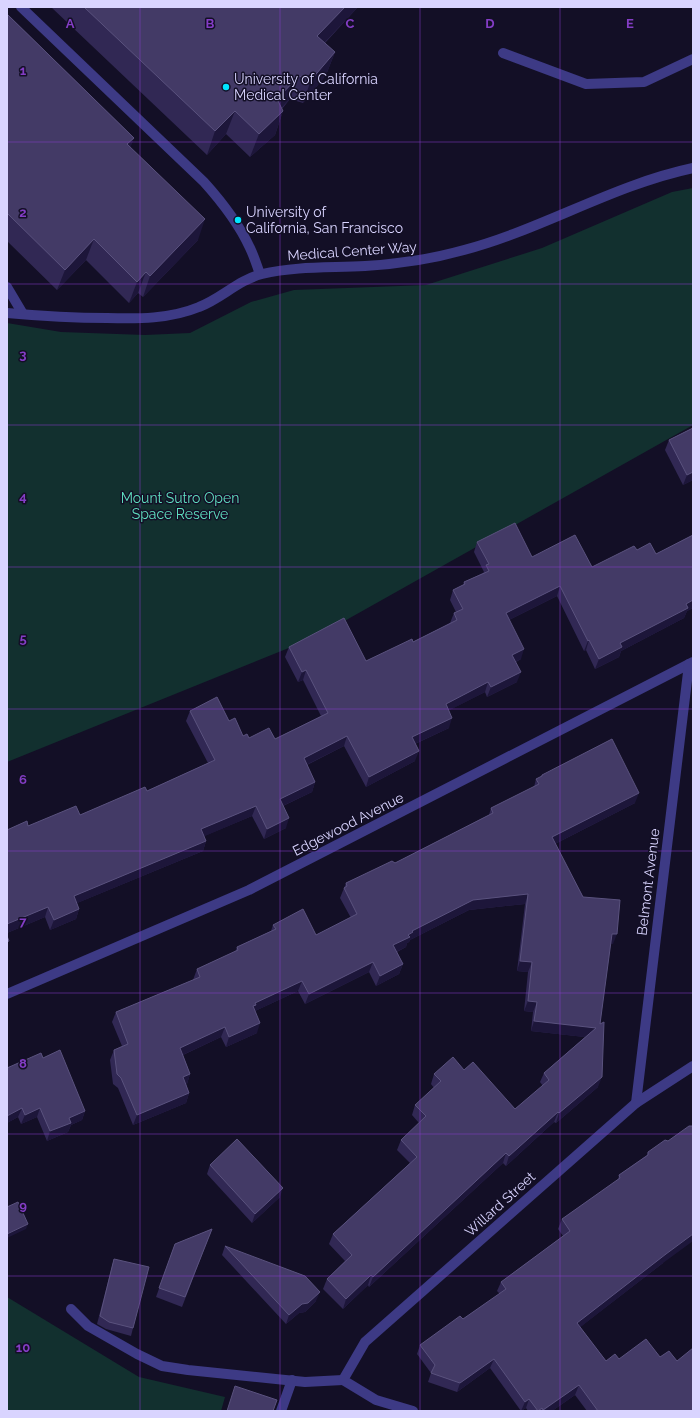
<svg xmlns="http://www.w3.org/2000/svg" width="700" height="1418" viewBox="0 0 700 1418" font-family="Raleway,sans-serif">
<rect width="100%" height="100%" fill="#130f26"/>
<g fill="#12302f">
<path d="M693,188V425L316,637L7,762V323L61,332L145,335L190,333L251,302L294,290L426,285L542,248L672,192Z"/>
<path d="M7,1297L139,1377L225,1397L221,1411H7Z"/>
</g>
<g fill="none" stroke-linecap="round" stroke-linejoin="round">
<g stroke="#3d3a85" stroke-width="10">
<path d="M503,53L586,84L644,82L693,59"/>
<path d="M7,287L23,314"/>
<path d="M71,1309L88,1326L137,1354L162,1366L188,1370L305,1382L343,1380"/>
<path d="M281,1411L292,1380"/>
</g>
<g stroke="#3d3a85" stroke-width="10">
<path d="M21,7L204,182C222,202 239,224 250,248C254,256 257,266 260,274"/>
<path d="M7,313C40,316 74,318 107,318C138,319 170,319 199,307C221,299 238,280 262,274C296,266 331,268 365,266C399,264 432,259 464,250C543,229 613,185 693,168"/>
<path d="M7,994L249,890L693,662"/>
<path d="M636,1103L689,664"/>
<path d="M413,1411L376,1400L343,1380L365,1342L636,1103L693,1066"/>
</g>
</g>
<g fill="#312854">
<path d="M51,7H358L325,43L335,52L326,75L303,103L290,99L282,109L283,111L275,135L250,157L226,134L207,155Z"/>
<path d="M7,14L134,138L130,147L198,240L143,297L138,293L129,303L86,260L57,290L7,241Z"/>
<path d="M693,428V480L683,485L665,450L669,440Z"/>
<path d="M693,535V608L687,611L684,618L621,651L619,657L595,669L586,650L584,651L557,596L509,620L521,659L516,662L517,682L487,697L485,692L449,710V728L415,744V761L366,787L344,746L307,765L315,782L312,792L283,806L286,828L264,839L252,816L204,836L206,841L203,851L77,903L79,909L76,919L50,930L45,917L7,933V830L80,815L147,791L208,763L186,721L190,711L229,721L243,736L249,738L275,739L321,716L303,680L298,682L285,657L289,647L366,661L413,642L450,623L454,613L456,612L450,600L453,590L463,585L464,582L483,573L484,572L474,552L477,542L532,557L592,567L637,550L656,554Z"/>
<path d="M542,775L635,803L555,844L583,897L613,944H610L600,1024L598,1087L556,1123L554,1122L506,1166L503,1163L369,1287L368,1285L343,1309L323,1289L327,1279L345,1261L329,1244L333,1234L410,1163L397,1150L401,1140L419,1123L412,1115L415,1105L434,1088L431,1084L434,1074L464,1070L515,1109L543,1086L540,1082L544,1073L585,1037L531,1031L533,1012L524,1011L528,972L517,971L525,904L469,910L410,940L409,942L407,943L406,947L397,952L403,964L399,974L376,986L369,972L305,1004L298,991L255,1011L257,1033L226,1047L221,1037L183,1055L190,1074L187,1084H186L189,1093L186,1103L133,1125L118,1088L113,1084L110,1060L114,1050L122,1046L112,1022L116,1012L193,980L197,969L235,952L237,947L271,931L273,925L316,935L351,918L340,898L346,883L395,863L489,815L491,808L534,787L536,779L541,777Z"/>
<path d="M43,1058L85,1111L82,1120L71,1125L68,1132L47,1141L37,1117L21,1124L18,1117L7,1123Z"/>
<path d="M648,1152L663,1263L580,1327L606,1361L619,1359L693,1411H587L575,1395L552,1411H528L526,1408L521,1411L490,1368L457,1392L428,1382L431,1373L417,1354L420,1345L463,1319L500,1294L497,1291L501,1282L563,1236L558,1229L562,1219L618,1180L619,1175L647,1155Z"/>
<path d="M210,1165L280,1197L252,1223L207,1174Z"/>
<path d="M212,1229L182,1307L156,1297L175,1244Z"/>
<path d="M225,1246L316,1301L305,1312L299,1313L286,1324L222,1255Z"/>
<path d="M114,1259L133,1328L131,1336L106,1329L97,1324L112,1266Z"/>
</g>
<g fill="#1d163a">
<path d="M345,7H358L309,59L317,36Z"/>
<path d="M335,52L326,75L303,103L311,80Z"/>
<path d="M299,76L290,99L268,122L277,99Z"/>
<path d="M235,111L226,134L207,155L215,131Z"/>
<path d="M283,111L275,135L250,157L259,134Z"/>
<path d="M134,138L126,159L127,144Z"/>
<path d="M205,219L198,240L143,297L150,276Z"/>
<path d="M94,239L86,260L57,290L65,270Z"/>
<path d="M146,272L138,293L129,303L137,282Z"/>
<path d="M693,472V480L683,485L687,475Z"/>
<path d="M560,586L557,596L503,623L506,613Z"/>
<path d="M693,600V608L687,611L684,618L621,651L619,657L595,669L599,659L620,643Z"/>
<path d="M589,640L586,650L584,651L588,641Z"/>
<path d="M524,649L521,659L509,665L512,655Z"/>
<path d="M306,670L303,680L298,682L302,672Z"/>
<path d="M521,672L517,682L487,697L491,687Z"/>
<path d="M488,682L485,692L442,714L446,704Z"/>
<path d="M452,718L449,728L408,747L412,737Z"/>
<path d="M347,736L344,746L300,768L304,758Z"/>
<path d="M419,751L415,761L366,787L369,777Z"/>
<path d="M315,782L312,792L276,809L280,799Z"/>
<path d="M639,793L635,803L549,847L552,837Z"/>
<path d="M256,806L252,816L198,839L201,829Z"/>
<path d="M289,818L286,828L264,839L267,829Z"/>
<path d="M206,841L203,851L70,906L74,896Z"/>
<path d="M528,894L525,904L469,910L410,940L409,942L407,943L406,947L390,955L393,945L412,931L473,900Z"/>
<path d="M48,907L45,917L7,933V924Z"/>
<path d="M79,909L76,919L50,930L54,920Z"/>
<path d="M612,934H617L613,944H608Z"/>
<path d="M520,961L532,962L528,972L517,971Z"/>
<path d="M373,962L369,972L305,1004L309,994Z"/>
<path d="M403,964L399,974L376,986L380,976Z"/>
<path d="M302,981L298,991L253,1012V1006L255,1003Z"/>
<path d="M528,1001L537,1002L533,1012L524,1011Z"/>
<path d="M534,1021L596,1028L593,1038L531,1031Z"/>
<path d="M260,1023L257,1033L226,1047L229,1037Z"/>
<path d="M225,1027L221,1037L176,1058L180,1048Z"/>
<path d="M190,1074L187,1084L179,1087L183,1077Z"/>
<path d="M602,1077L598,1087L556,1123L559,1113Z"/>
<path d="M189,1093L186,1103L133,1125L137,1115Z"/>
<path d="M22,1108L18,1117L7,1123V1116Z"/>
<path d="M40,1108L37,1117L21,1124L25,1115Z"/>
<path d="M85,1111L82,1120L71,1125L68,1132L47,1141L50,1131L69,1118Z"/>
<path d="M558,1112L554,1122L506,1166L509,1156Z"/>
<path d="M506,1153L503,1163L369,1287L373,1277Z"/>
<path d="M283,1188L280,1197L252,1223L255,1214Z"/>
<path d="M28,1224L26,1229L7,1238V1234Z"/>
<path d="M693,1234V1241L663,1263L574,1332L577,1323L666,1254Z"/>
<path d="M371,1275L368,1285L343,1309L346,1299Z"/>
<path d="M320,1292L316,1301L305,1312L299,1313L286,1324L289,1315L302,1304Z"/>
<path d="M494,1359L490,1368L457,1392L460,1383Z"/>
<path d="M579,1385L575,1395L552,1411H543Z"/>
<path d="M529,1399L526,1408L521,1411L525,1402Z"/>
</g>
<g fill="#433a66" stroke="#5a527e">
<path d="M84,7H345L317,36L335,52L311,80L299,76L277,99L283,111L259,134L235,111L215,131Z"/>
<path d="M7,14L134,138L127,144L205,219L150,276L146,272L137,282L94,239L65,270L7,213Z"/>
<path d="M693,428V472L687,475L669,440Z"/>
<path d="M515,523L532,557L575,535L592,567L634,546L637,550L650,543L656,554L693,535V600L686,604L688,608L620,643L622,647L599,659L589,640L588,641L560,586L506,613L524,649L512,655L521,672L491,687L488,682L446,704L452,718L412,737L419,751L369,777L347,736L304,758L315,782L280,799L289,818L267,829L256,806L201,829L206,841L74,896L79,909L54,920L48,907L7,924V830L27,821L28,826L76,806L80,815L145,787L147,791L215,760L190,711L217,697L229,721L235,718L243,736L247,734L249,738L269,728L275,739L328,713L306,670L302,672L289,647L344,618L366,661L412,639L413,642L457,620L454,613L463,609L453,590L465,584L464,582L489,571L486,565L489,564L477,542Z"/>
<path d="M612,739L639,793L552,837L583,897L620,900L617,934H612L600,1024L604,1022L602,1077L559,1113L558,1112L509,1156L506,1153L373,1277L371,1275L346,1299L327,1279L352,1255L333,1234L417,1157L401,1140L426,1116L415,1105L441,1081L434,1074L453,1057L464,1070L473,1062L515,1109L549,1080L544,1073L596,1028L534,1021L537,1002L528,1001L532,962L520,961L528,894L473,900L412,931L413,932L408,935L410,937L393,945L403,964L380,976L373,962L309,994L302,981L255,1003L256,1005L253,1006L260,1023L229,1037L225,1027L180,1048L190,1074L183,1077L189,1093L137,1115L121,1078L117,1074L114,1050L128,1044L116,1012L200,977L197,969L238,950L237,947L276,929L273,925L303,909L316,935L357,914L344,888L347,886L346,883L392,861L395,863L493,813L491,808L539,784L536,779L542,776V775Z"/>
<path d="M7,936L9,941L7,942Z"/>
<path d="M60,1050L85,1111L69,1118L71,1123L50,1131L40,1108L25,1115L22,1108L7,1116V1068L41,1053L43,1058Z"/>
<path d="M689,1126H693V1234L666,1254L577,1323L606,1361L615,1354L619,1359L646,1339L660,1357L669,1351L677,1361L693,1348V1411H598L579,1385L543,1410L542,1408L538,1411L529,1399L525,1402L494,1359L460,1383L431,1373L435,1365L420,1345L460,1316L463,1319L506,1289L501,1282L570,1231L562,1219L620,1178L619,1175L648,1155V1152L665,1140L668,1141Z"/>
<path d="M237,1139L283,1188L255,1214L210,1165Z"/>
<path d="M18,1202L28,1224L7,1234V1207Z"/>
<path d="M212,1229L185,1297L159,1288L175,1244Z"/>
<path d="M225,1246L305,1276L320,1292L308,1303L302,1304L289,1315Z"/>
<path d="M114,1259L149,1267L133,1328L109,1322L100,1316Z"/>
<path d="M235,1386L277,1400L273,1411H227Z"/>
</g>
<path fill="none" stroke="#843dc5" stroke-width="1" stroke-opacity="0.55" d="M140,7V1411M280,7V1411M420,7V1411M560,7V1411M7,142H693M7,284H693M7,425H693M7,567H693M7,709H693M7,851H693M7,993H693M7,1134H693M7,1276H693"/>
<g fill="#00e5ff" stroke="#130f26" stroke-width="1.5">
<circle cx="226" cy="87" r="4"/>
<circle cx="238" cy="220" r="4"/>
</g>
<g text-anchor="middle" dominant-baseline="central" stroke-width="3" stroke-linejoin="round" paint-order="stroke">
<g font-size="14" fill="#d9d4ff" stroke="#130f26" text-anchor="start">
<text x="234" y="79">University of California<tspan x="234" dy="16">Medical Center</tspan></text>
<text x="246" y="212">University of<tspan x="246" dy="16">California, San Francisco</tspan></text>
</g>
<g font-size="14" fill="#d9d4ff" stroke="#130f26">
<text transform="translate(352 251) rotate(-4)">Medical Center Way</text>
<text transform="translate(348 824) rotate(-27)">Edgewood Avenue</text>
<text transform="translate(648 882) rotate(-83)">Belmont Avenue</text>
<text transform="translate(500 1204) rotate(-42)">Willard Street</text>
</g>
<g font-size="14" fill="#5fe0c0" stroke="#130f26">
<text x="180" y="498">Mount Sutro Open<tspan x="180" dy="16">Space Reserve</tspan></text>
</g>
</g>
<g font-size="13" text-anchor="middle" font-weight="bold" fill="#843dc5" stroke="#130f26" stroke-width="3" stroke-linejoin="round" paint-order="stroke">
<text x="70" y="28">A</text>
<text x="210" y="28">B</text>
<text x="350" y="28">C</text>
<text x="490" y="28">D</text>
<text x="630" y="28">E</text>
<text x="23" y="75">1</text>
<text x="23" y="217">2</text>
<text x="23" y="359">3</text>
<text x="23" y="501">4</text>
<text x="23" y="643">5</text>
<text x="23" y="784">6</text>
<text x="23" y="926">7</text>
<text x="23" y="1068">8</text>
<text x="23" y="1210">9</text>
<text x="23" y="1352">10</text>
</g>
<rect width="700" height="1418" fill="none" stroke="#d9d4ff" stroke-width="16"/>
</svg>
